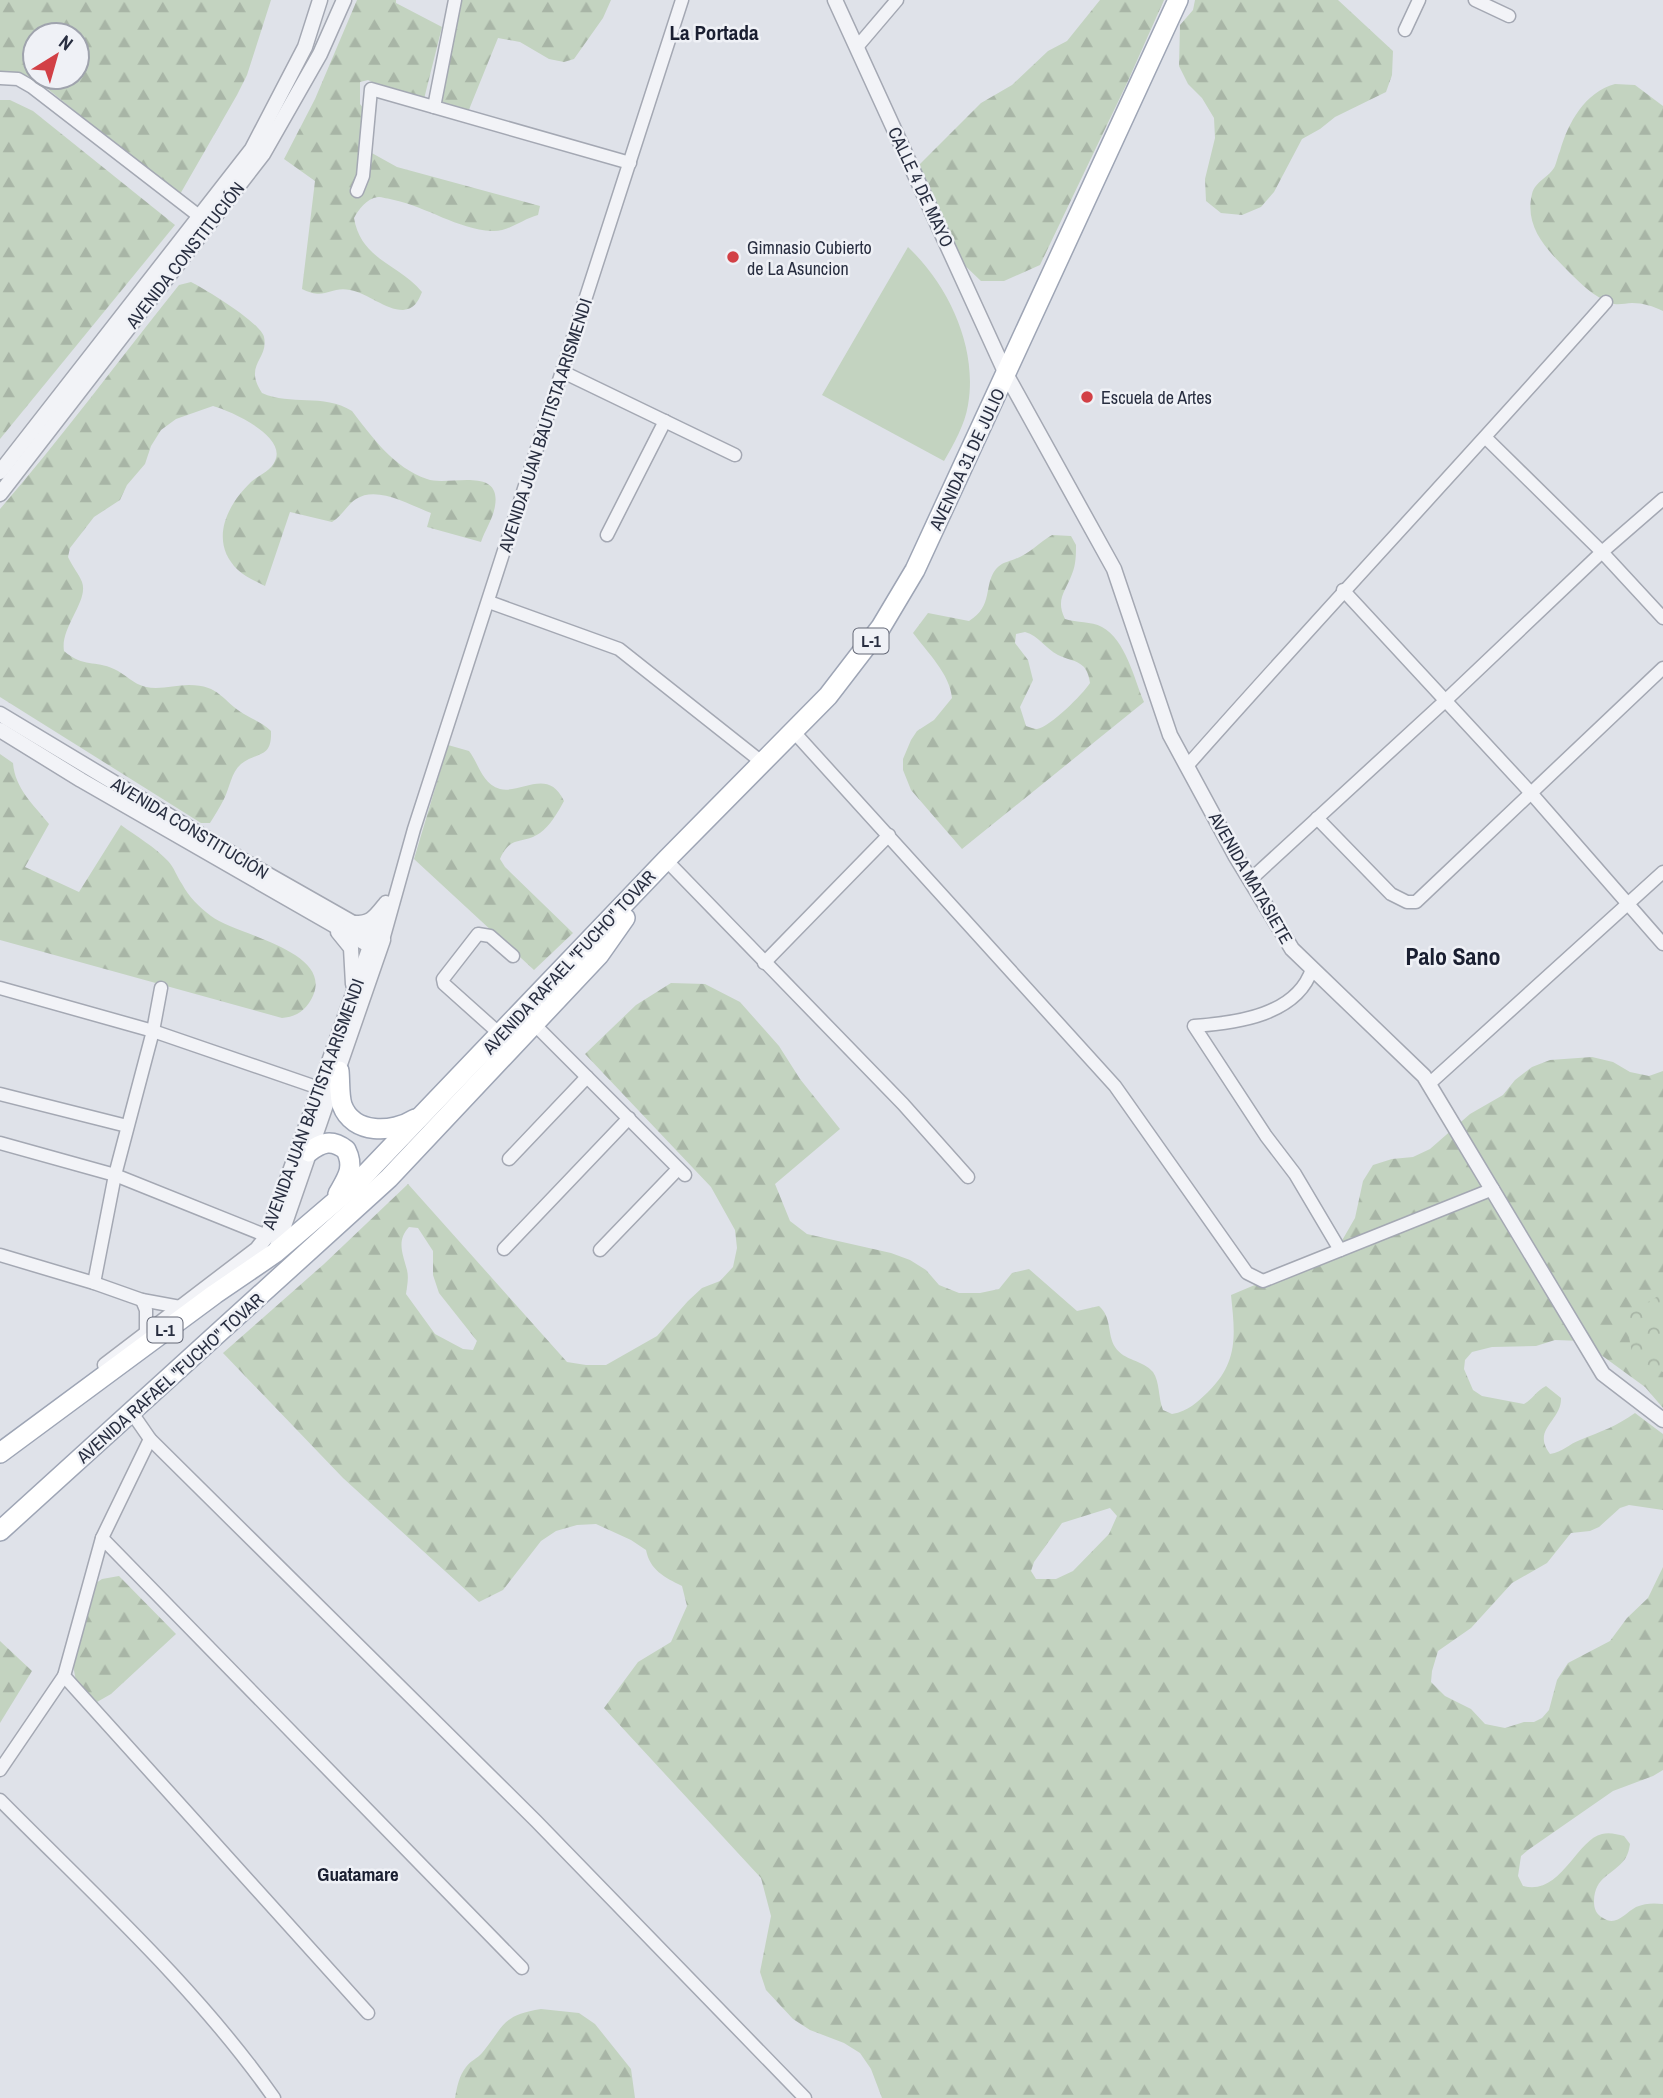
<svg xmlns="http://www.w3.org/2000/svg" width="1663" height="2098" viewBox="0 0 1663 2098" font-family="'Archivo Narrow',sans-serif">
<defs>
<pattern id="forest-firs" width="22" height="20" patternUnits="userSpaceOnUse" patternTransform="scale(1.75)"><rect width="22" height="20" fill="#c3d3c0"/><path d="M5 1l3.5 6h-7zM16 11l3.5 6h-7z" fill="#a8b5a6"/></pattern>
<pattern id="park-crowns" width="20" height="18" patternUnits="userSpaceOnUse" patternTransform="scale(1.75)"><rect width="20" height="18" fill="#c3d3c0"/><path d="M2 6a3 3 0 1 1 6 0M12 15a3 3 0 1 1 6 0" fill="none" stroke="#a8b5a6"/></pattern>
</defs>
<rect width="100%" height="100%" fill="#dfe2e9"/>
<path fill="#c3d3c0" d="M908,247C949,286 978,348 968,405C965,424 954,444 944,461L822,395Z"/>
<g fill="url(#forest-firs)" fill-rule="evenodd">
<path d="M0,0H271L247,75L237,95L179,196L38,81L27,76L0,72ZM35,35H77V77H35Z"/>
<path d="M357,0H396V3L442,27L424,99C406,92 384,89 368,80L360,82V104L374,122L370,152L397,167L540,206L538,215C522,219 509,232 492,231C457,229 427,207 394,200C389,199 382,197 378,197C366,199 359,209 354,218C361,260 399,264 422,292C418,302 414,309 403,310C385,310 368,293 350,290C329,286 326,301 302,289L315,181L284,159L315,99Z"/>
<path d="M461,0H611L603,18L574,59L564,62L549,59L520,42L498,38L468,112L447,109L439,100L454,21Z"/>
<path d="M1100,0H1164L1127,83L1040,265L1004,281H981L959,260L914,170L981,103L1012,85L1048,51L1067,41Z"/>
<path d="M1195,0H1338L1393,51L1392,75L1386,92L1335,117L1320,129L1302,139L1274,192L1261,207L1242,215L1221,213L1206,201L1205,179L1215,138L1214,118L1202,98L1188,84L1179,66L1180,25L1193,10Z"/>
<path d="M1615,84L1635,85L1663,106V311C1653,306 1643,303 1632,303C1625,303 1618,306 1611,303C1594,297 1581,284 1569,272C1547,250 1524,227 1532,194C1535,181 1550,177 1555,166C1557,161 1558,155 1560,151C1568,123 1585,92 1615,84Z"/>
<path d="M0,100H10L33,111L175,225L0,439Z"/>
<path d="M191,282C205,289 261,323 264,337C269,360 243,364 262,393C291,406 323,393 352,411C372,437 394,468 427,479C447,487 502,465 495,506C493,519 485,530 481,542L427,527L431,513C410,505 377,485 356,499C347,505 342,516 332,522L290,512L265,586C256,581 245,577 238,570C209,542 226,506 251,482C259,475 271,471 275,461C287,436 231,411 213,406L176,419L161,430L151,446L145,464L127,485L120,500L94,517L70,548L68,557C72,566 79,574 82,582C89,601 60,627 64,651C84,668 95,660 114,669C125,674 133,684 146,687C160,690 175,685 189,685C220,685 222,701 244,714C254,720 263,723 271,731C272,759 258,751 241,764C231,773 230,787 224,799C220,807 215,815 210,823H201L0,697V509C62,437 119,360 179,285Z"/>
<path d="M1052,535L1071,536L1076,545C1076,554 1076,565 1072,574C1066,591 1055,599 1065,619C1077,623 1091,621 1102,627C1126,640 1134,679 1144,702L962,849L911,790L903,770V759L911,740L917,731L934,720L952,698C950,674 927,652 913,633L928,613L969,621C994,606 983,585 996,569C1002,562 1008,562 1015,559C1029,554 1040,542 1052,535ZM1025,632C1039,636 1045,648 1058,655C1067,660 1076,659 1084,667C1088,672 1089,677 1090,683C1083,694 1050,727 1037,729C1034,729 1030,727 1026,726L1020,707L1033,680L1028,660L1015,643L1016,634Z"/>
<path d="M448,745L469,751C479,764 482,784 500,789C522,794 548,767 564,801C558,812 550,826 540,833C523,845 511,834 500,859L505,867L573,933L534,970L414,859Z"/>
<path d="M0,754L13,763C15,789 34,805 49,824L25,867L79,892L121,825C136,836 155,847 168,861C174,867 177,877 182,884C189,897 199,907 211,916C237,936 343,952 309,1003C302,1013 293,1017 282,1018L0,940Z"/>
<path d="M671,983L705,984L740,1002L779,1046L800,1079L840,1129L775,1184L790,1221L807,1234L891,1253L910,1260L926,1270L939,1285L959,1293H980L999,1289L1012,1273L1029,1269L1077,1311L1099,1306C1112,1317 1107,1334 1115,1347C1124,1361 1143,1360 1153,1372C1160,1382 1158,1398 1163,1410L1172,1414C1189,1411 1196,1403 1208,1392C1239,1362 1235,1334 1231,1295L1336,1251L1355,1218L1363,1181L1373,1165L1392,1159L1413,1157L1430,1149L1470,1114L1503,1095L1515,1080L1532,1067L1550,1060L1592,1057L1613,1062L1630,1072L1649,1076L1663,1071V1408L1645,1387L1582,1341L1555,1340L1536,1346L1492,1347L1472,1352L1465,1360L1464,1369L1473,1390L1482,1396L1524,1404C1533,1399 1536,1391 1546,1386L1561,1398C1562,1421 1531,1429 1550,1454C1563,1452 1569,1444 1580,1440C1600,1432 1617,1426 1635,1413L1663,1434V1510L1629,1505L1620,1508L1599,1527L1590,1531L1571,1533L1547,1563L1512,1583L1471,1628L1438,1651L1432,1671L1431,1682L1445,1696L1471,1709L1485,1724L1505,1728L1524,1722H1534L1542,1718L1549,1710L1557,1680L1568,1663L1610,1641L1627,1618L1648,1598L1663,1567V1770L1653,1776L1613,1791L1528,1850L1521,1856L1518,1876L1523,1886C1561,1896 1576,1840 1602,1834C1609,1832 1617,1834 1624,1836L1630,1844C1629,1850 1628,1854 1625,1859C1612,1876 1595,1876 1594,1901C1594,1909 1596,1914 1603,1918C1616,1927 1625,1913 1636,1907C1645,1903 1654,1903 1663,1904V2098H882L871,2069L860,2053L844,2043L810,2030L793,2019L766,1990L760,1972L771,1916L761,1878L604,1708L638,1662L671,1642L687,1606L682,1586C664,1577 650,1570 646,1550L631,1540L596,1524L577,1525L556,1531L541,1541L503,1590L479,1602L343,1478L223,1353L324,1264L408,1184L567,1362L586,1365H606L657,1336L688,1301L702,1288L720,1281L733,1267L737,1248L735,1230L711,1187L585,1054L636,1005ZM409,1227L418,1228L433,1251V1275L439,1293L477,1341L473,1350L463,1349L435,1334L406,1294C407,1286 409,1278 407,1270C403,1254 396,1241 409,1227ZM1110,1508L1117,1516L1109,1534L1073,1571L1056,1579H1036L1031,1571L1034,1562L1062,1523Z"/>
<path d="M119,1576L176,1634L111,1694L97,1702L80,1692C64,1654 81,1623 93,1585L102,1579Z"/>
<path d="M0,1641L32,1671L0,1723Z"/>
<path d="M541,2009L579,2013L595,2024L631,2069L635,2098H455C457,2087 459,2076 466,2067C470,2061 478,2058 482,2053C504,2026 502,2015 541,2009Z"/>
</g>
<path fill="url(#park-crowns)" d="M1663,1293V1372L1633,1358L1625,1316Z"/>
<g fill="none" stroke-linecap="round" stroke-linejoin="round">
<defs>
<g id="minor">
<path d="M1475,0L1509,16"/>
<path d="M1405,30L1419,0"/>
<path d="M857,47L897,0"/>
<path d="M0,78L18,79L32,87L199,216"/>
<path d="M434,107L455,0"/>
<path d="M357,191L363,176L371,89L630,163"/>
<path d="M563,372L735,455"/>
<path d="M1486,438L1602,552L1663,618"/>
<path d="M607,535L665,421"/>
<path d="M1343,590L1531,793L1663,944"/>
<path d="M489,602L619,649L763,763"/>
<path d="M794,732L1115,1086L1247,1273L1263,1281L1493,1189"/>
<path d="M1187,766C1325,610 1468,458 1606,302"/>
<path d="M1317,818L1391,894L1407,902H1416L1663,668"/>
<path d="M666,860L903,1104L968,1177"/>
<path d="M1250,880L1445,701L1602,552L1663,499"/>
<path d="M374,935L385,906"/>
<path d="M383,940L414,829L682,0"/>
<path d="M764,963L889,835"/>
<path d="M1312,969C1297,1015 1237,1023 1194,1026L1266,1136L1295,1174L1340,1250"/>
<path d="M0,988L153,1031L319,1088"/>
<path d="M534,1024L685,1175"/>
<path d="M501,1035L444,984L443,979L478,934L490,936L513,956"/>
<path d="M1429,1084L1663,872"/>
<path d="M0,1094L127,1126"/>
<path d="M0,1143L115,1175L267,1236"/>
<path d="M509,1159L587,1077"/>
<path d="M504,1249L629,1118"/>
<path d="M600,1250L678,1169"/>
<path d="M0,1255L94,1283L142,1300L180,1307"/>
<path d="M94,1283L115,1175L153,1031L161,988"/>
<path d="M142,1300L146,1310V1332"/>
<path d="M132,1413L150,1439L536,1821L805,2098"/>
<path d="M150,1439L102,1538L64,1676L368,2013"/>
<path d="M102,1538L522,1968"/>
<path d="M0,1770L64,1676"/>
<path d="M0,1800C95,1896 196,1987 274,2098"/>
</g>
<g id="tertiary">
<path d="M835,0L1006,374L1114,569L1170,735L1235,855L1292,949L1424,1076L1603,1374L1663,1420"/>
<path d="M0,472L252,149L305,47L320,0"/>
<path d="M0,494L263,154L320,54L344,0"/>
<path d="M0,714L251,865L383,940L275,1252"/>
<path d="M0,730L81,780L377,950"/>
<path d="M351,923C371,924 374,918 386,903"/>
<path d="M338,932L351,948L353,984"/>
<path d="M105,1365L257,1249L267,1236L374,935"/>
</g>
<g id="primary">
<path d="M339,1071C340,1082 339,1095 342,1105C353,1135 393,1133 415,1119"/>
<path d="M309,1152C322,1142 332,1139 346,1150C355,1168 347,1178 338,1194"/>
<path d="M0,1453L215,1294L275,1253L357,1183L666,860L828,696L881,627L915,570L1178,0"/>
<path d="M0,1531L389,1178L599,955L625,918"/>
</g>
</defs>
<use href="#minor" stroke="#a4a8b3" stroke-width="15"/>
<use href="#tertiary" stroke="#a4a8b3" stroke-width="17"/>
<use href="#primary" stroke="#9ea5b5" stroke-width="22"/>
<use href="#minor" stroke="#f2f3f7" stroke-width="12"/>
<use href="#tertiary" stroke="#f2f3f7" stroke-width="14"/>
<use href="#primary" stroke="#fff" stroke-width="19"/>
</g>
<g fill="#d24046" stroke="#eff1f6" stroke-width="2.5">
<circle cx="733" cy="257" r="7"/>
<circle cx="1087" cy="397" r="7"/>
</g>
<g text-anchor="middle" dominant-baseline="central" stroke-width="5" stroke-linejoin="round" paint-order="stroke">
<g fill="#eff1f6" stroke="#646877" stroke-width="2">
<rect x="853.5" y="628.5" width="35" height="25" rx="5"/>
<rect x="147.5" y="1317.5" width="35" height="25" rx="5"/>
</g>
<g font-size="16" font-weight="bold" fill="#282e40">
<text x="871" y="641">L-1</text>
<text x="165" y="1330">L-1</text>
</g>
<g font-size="18" fill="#282e40" stroke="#eff1f6">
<text transform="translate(921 187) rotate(65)">CALLE 4 DE MAYO</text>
<text transform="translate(185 255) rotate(-52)">AVENIDA CONSTITUCIÓN</text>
<text transform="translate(545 425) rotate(-72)">AVENIDA JUAN BAUTISTA ARISMENDI</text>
<text transform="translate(967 459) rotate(-65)">AVENIDA 31 DE JULIO</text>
<text transform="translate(190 828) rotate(31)">AVENIDA CONSTITUCIÓN</text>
<text transform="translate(1251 878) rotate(60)">AVENIDA MATASIETE</text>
<text transform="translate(569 962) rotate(-47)">AVENIDA RAFAEL "FUCHO" TOVAR</text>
<text transform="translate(313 1104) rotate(-70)">AVENIDA JUAN BAUTISTA ARISMENDI</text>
<text transform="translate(170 1378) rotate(-42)">AVENIDA RAFAEL "FUCHO" TOVAR</text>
</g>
<g font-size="18" fill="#282e40" stroke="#eff1f6" text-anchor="start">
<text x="747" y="247">Gimnasio Cubierto<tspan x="747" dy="21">de La Asuncion</tspan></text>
<text x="1101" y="397">Escuela de Artes</text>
</g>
<g font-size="19" font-weight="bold" fill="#1a1f31" stroke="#eff1f6">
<text x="358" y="1874">Guatamare</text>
</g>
<g font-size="21" font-weight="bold" fill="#1a1f31" stroke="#eff1f6">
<text x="714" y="32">La Portada</text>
</g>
<g font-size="24" font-weight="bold" fill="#1a1f31" stroke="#eff1f6">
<text x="1453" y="956">Palo Sano</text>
</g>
</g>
<g transform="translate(56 56) rotate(37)"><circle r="33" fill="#eff1f6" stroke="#9fa3ad" stroke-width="2"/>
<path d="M0-5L12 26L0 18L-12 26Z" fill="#d24046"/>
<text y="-10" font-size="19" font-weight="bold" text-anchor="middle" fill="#282e40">N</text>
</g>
</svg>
